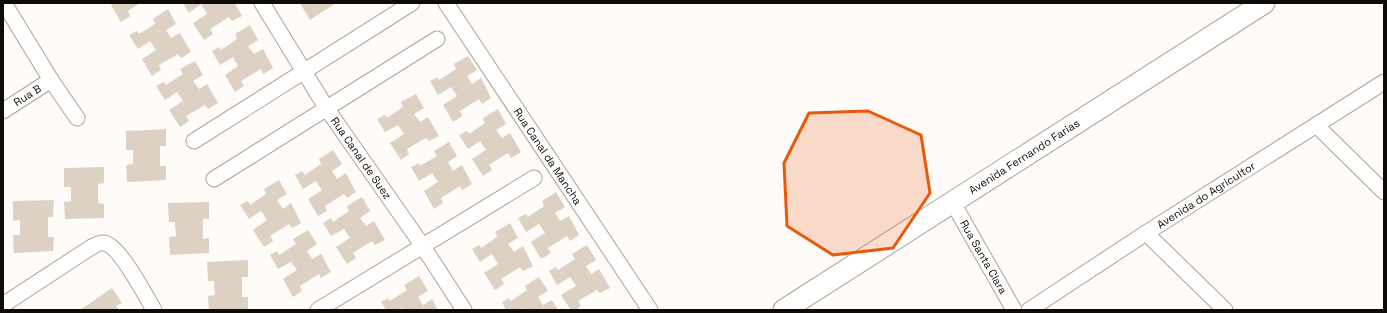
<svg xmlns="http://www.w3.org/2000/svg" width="1387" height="313" viewBox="0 0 1387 313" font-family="'Space Grotesk',sans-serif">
<rect width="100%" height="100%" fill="#fefbf8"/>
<g fill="#dcd1c3">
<path d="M113,3H140L128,11L130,16L121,22L111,5Z"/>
<path d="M183,3H235L242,16L232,21L229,17L210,29L213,34L204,40L193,23L207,14L201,4L189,13Z"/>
<path d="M300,3H336L310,20Z"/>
<path d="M168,9L176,24L166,30L171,38L180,33L191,52L181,58L178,54L159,65L161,70L152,76L142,59L156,50L150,41L138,49L129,35L137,31L139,34L155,24L153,19Z"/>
<path d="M250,25L258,40L248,46L254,54L263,49L273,68L263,74L261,69L241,81L244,86L235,92L225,75L238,66L233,57L220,65L212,51L219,47L221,50L237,39L235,34Z"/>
<path d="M468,56L477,70L467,76L472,84L481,78L491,98L482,104L479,99L460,111L462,116L453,122L443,105L457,96L451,87L438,95L430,81L438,77L439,80L456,69L454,64Z"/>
<path d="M195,61L203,75L193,81L199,89L207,84L218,103L208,109L205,105L186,116L189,121L180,127L169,110L183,101L177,92L165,100L156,86L164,82L166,85L183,74L180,69Z"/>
<path d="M416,94L424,108L414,114L420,122L428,117L439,136L429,141L426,138L407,149L409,154L401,160L390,143L404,134L398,125L385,132L377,119L385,115L387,118L403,107L401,102Z"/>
<path d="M498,109L506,124L496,130L502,138L510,133L521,152L511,158L508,153L489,165L492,170L483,176L472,159L486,150L480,141L468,149L459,135L467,131L469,134L485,123L483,118Z"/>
<path d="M166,129V146H160V166H166V180L127,182L126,165L133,164V150H126V131Z"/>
<path d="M449,142L457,156L448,162L453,171L462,165L472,184L462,190L460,186L441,198L443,203L434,209L424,191L438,182L432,173L419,181L411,167L419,163L420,166L437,156L434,151Z"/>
<path d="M333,150L342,164L332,171L337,179L346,173L356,192L347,198L344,194L325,206L327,211L318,216L308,199L322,190L316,181L303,189L295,175L302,171L305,175L321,164L319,159Z"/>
<path d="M104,167V183L98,184V203L104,204V218L65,219L64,202L71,201V187H64V168Z"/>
<path d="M279,180L287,194L277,200L283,209L291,203L301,223L292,228L289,224L270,236L273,241L264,247L253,230L267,220L261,211L249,219L240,205L248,201L250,205L266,194L264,189Z"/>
<path d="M556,192L565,207L555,213L560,221L569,216L579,235L570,241L567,236L548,248L551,253L541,259L531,242L545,233L539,224L526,232L518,218L526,214L528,217L544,206L542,201Z"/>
<path d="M362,197L370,211L360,218L366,226L374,221L385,240L375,245L372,241L353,253L356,258L347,264L336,247L350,238L344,229L331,236L323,223L331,218L333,222L349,211L347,206Z"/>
<path d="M54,200L53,217H48V237H54L53,251L14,253L13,235H20V220L13,221V201Z"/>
<path d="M209,202V219H203V239L209,238V253L170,255L169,237L176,236L175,222H169L168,203Z"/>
<path d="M510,223L518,238L508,244L514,252L523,246L533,266L523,271L520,267L501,279L504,284L495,290L484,273L498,264L492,254L480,262L472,249L479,245L481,248L497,237L495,232Z"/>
<path d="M308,230L317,244L307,251L312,259L321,254L331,272L321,278L319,274L300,286L302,291L293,297L283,279L297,270L291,262L278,269L270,255L277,251L279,255L296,244L293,239Z"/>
<path d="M587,245L596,260L586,266L591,274L599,269L610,288L600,293L597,290L578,301L581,306L575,310H571L561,295L576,286L570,277L557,285L549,271L556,267L558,270L575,259L572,254Z"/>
<path d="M248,260V277H242V297H248V310H209L208,296L215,295L214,281H208L207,262Z"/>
<path d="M419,276L428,291L418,297L423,305L432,299L438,310H403L402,308L398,310H386L381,302L388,298L390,301L407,290L404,285Z"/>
<path d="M539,277L548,291L538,297L543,305L552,300L558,310H523L522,308L519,310H506L502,302L509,298L511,301L527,290L525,286Z"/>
<path d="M112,288L122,303L116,306L119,310H80Z"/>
</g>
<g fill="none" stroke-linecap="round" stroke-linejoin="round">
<defs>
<g id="minor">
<path d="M4,3L51,80L77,118"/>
<path id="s1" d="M262,3L327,109L422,245L464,310"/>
<path id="s2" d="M446,3L650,310"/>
<path id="s3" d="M3,111L51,80"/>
<path d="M1316,125L1384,192"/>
<path d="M194,141L412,3"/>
<path d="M214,179L437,39"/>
<path id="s4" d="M953,203L1014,310"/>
<path d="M1146,233L1225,310"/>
<path d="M3,305L90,248C94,246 99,242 104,243C119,245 146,296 154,310"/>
<path d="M318,310L534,178"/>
<path id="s5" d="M1029,310L1146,233L1384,82"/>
</g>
<g id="secondary">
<path id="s6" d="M784,310L1264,3"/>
</g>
</defs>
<use href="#minor" stroke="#ada395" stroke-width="17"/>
<use href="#secondary" stroke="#ada395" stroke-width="23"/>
<use href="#minor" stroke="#fff" stroke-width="15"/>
<use href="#secondary" stroke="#fff" stroke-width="21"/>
</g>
<path fill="#e8590c" fill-opacity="0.2" stroke="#e8590c" stroke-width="3" stroke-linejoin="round" d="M868,111L921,135L930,193L893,248L833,255L787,226L784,163L809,113Z"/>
<g text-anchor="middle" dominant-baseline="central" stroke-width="4" stroke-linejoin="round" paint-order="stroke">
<g font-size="11" fill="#0f0c07" stroke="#fefbf8">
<text stroke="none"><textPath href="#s3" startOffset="29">Rua B</textPath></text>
<text stroke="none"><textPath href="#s2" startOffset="184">Rua Canal da Mancha</textPath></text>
<text stroke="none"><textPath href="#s6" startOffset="285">Avenida Fernando Farias</textPath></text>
<text stroke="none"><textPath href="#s1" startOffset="184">Rua Canal de Suez</textPath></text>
<text stroke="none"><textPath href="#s5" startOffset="211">Avenida do Agricultor</textPath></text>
<text stroke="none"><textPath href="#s4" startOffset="62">Rua Santa Clara</textPath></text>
</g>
</g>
<rect width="1387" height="313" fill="none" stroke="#0f0c07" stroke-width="8"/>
</svg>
